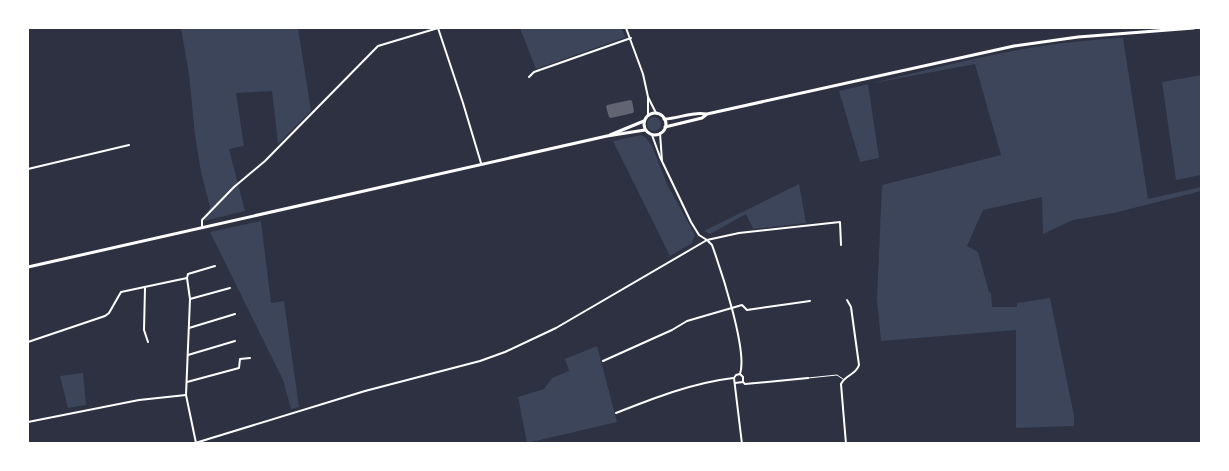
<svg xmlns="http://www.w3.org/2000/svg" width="1229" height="471" viewBox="0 0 1229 471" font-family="Rubik,sans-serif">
<rect width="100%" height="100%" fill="#2d3142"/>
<g fill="#3c4559">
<path d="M181,28H298L311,111L278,144L272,91L236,93L244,146L229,149L245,211L204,221L210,207L201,172L195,135L189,74Z"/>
<path d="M520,28H621L626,37L536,69Z"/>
<path d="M1123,38L1148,199L1201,187V191L1114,213L1073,220L1043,234L1042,197L983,210L967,246L978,252L989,292L991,293L992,307H1017V303L1050,298L1074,416V426L1016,428V330L881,341L877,299L882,185L1001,155L975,64L868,84L879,158L860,162L839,91C896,78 954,62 1013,51C1049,44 1086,40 1123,38Z"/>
<path d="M1201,75V175L1176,180L1162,82Z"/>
<circle cx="654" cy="124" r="7"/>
<path d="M641,135L646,138L652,146L667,184L695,235L692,243L670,256L613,141Z"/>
<path d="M799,184L806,223L753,229L746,214L710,234L704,231Z"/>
<path d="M261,221L271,303L284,301L299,407L291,409L283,380L210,232Z"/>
<path d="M597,346L617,422L527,443L518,397L544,389L552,378L569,371L565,359Z"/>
<path d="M83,373L86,405L68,408L60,376Z"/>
</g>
<path fill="#626471" d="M630,100L632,101L634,111L633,113L611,118L609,117L606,107L607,105Z"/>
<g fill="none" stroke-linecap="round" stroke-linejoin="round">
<path stroke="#fff" stroke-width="1" d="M808,378L837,375L843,379"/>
<g stroke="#fff" stroke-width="2">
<path d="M438,28L463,103L481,163"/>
<path d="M626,28L643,74L648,97L656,113"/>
<path d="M529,77L534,72L631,38"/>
<path d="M648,115V97"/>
<path d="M660,133L662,161"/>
<path d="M652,135L660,157L691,222L699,235L707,240L712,245C721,270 748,351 740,374L736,375L734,378L742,444"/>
<path d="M28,169L129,145"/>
<path d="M202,227V220L234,187L265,161L378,46L438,28"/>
<path d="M145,288L144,330L148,342"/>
<path d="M190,299L230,288"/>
<path d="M189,328L235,314"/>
<path d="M28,342L105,316L109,313L121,292L187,278"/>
<path d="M188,355L235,341"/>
<path d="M603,361L672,330L687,321L742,305L747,310L810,301"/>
<path d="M187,382L239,368L240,359L250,358"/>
<path d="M743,382L745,384L808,378"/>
<path d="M735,383L743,382V377L740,374"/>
<path d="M616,413C654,398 692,383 733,378"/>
<path d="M28,422L139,400L186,395"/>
<path d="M196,443L186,395L190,299L187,278L188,274L215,266"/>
<path d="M192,444L365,391L480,361L505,352L556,328L707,240L739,233L840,222L841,245"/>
<path d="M846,444L841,384C845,375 856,375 859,365L851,307L847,300"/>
</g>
<g stroke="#fff" stroke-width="3">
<circle cx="655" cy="124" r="11"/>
<path d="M664,119C678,119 693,111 706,114"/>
<path d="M665,127L702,118L707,114L1014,46L1078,37L1194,28"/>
<path d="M610,135L644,121"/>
<path d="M28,267L607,136L645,130"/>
</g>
</g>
<rect width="1229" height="471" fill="none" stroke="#ffffff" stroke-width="58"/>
</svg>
